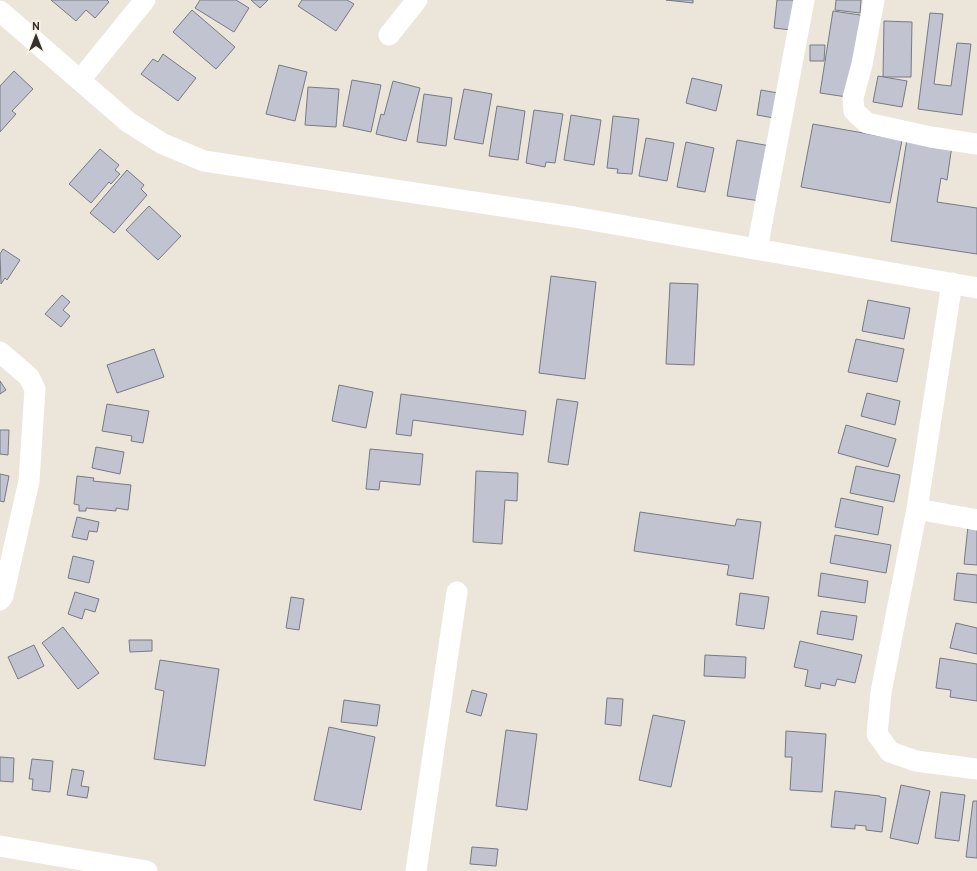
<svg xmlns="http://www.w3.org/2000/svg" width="977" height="871" viewBox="0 0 977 871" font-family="Overpass,sans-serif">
<rect width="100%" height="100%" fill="#ebe5da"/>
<g fill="#c1c4d0" stroke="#777a84">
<path d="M51,0H107L109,2L95,18L86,10L76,21Z"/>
<path d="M200,0H236L249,8L234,32L195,8Z"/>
<path d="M251,0H268L260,8Z"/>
<path d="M302,0H347L354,4L336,31L298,6Z"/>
<path d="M666,0H693V3Z"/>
<path d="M777,0H794L791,30L774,28Z"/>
<path d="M836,0H861L860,13L835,10Z"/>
<path d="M192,10L235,47L216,69L173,32Z"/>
<path d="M833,11L867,16L847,97L820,93Z"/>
<path d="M930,13L943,14L934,84L951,86L957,43L971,44L962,115L918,109Z"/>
<path d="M884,21L912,22L911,77H883Z"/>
<path d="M810,45H825L824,61H810Z"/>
<path d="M163,54L196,78L178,101L141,74L153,59L158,62Z"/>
<path d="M279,65L307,72L295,121L266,114Z"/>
<path d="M14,71L33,89L12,111L16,114L0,132V86Z"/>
<path d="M878,76L907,81L902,107L873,102Z"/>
<path d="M692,78L722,85L716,111L686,103Z"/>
<path d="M352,80L381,85L371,132L343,126Z"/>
<path d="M393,81L420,88L406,141L376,134L381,114L384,115Z"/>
<path d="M308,87L339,89L336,127L305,125Z"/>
<path d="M464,89L492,94L483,144L454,139Z"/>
<path d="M761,90L778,93L774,118L757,115Z"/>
<path d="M424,94L452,98L446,146L417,142Z"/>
<path d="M497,106L525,111L518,160L489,156Z"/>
<path d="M534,110L563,114L555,163L546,162L545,167L526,163Z"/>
<path d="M571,115L601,120L594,165L564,160Z"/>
<path d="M613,116L639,119L632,174L617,173L618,169L607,168Z"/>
<path d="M813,124L902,140L890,203L801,187Z"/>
<path d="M646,138L674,143L667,181L639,176Z"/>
<path d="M907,139L952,145L947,180L941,178L937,202L977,208V254L891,241Z"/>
<path d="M737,140L770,146L760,201L727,196Z"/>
<path d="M686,142L714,148L705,192L677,187Z"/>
<path d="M100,149L119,165L115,170L120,174L111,184L109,182L91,203L69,184Z"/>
<path d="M127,170L144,185L141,189L147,195L114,233L90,213Z"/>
<path d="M149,206L181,236L158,260L126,230Z"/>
<path d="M3,249L20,260L7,280L5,278L1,284L0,254Z"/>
<path d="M551,276L596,282L585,379L539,373Z"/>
<path d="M670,283L698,284L694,365L666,364Z"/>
<path d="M62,295L70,302L63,310L70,316L61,327L45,314Z"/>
<path d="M868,300L910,308L904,339L862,331Z"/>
<path d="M856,339L904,349L897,382L848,372Z"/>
<path d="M154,349L164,377L117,393L107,365Z"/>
<path d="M0,381L6,390L0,394Z"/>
<path d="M339,385L373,392L366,428L332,421Z"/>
<path d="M867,393L900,401L895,425L861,416Z"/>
<path d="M401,394L526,411L523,435L413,420L411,436L396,434Z"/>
<path d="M557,399L578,402L568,465L548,462Z"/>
<path d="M107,404L149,411L143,443L131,441L132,436L102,431Z"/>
<path d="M846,425L896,439L888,467L838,453Z"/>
<path d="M0,430H9L8,455L0,454Z"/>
<path d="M96,447L124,452L120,474L92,468Z"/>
<path d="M370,449L423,454L420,485L380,481L379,490L366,489Z"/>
<path d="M856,466L900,475L894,502L850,493Z"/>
<path d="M476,471L518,473L517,501L505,500L502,544L473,542Z"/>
<path d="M0,474L9,476L4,502L0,501Z"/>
<path d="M77,476L94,478L93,481L131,485L128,510L116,508V511L86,508V511H79V505L74,504Z"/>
<path d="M841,498L883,507L878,535L835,527Z"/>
<path d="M640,512L735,526L737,519L761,522L753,579L727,575L729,565L634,551Z"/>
<path d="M77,517L99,522L97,532L89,531L87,540L72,537Z"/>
<path d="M968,526L977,527V565L964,564Z"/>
<path d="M835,535L891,545L886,573L830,563Z"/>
<path d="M73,556L94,561L89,583L68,578Z"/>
<path d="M821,573L868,581L865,603L818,596Z"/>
<path d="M957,573L977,575V603L954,600Z"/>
<path d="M75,592L99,599L95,612L85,609L82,619L68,614Z"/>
<path d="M740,593L769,597L764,629L736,625Z"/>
<path d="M291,597L304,599L299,630L286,628Z"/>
<path d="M821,611L857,616L853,640L817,634Z"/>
<path d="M956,623L977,628V654L950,648Z"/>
<path d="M63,627L99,673L78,689L42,643Z"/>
<path d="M129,640H152V651L130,652Z"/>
<path d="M800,641L862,655L855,683L837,679L835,686L821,683L820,689L805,686L808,670L794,667Z"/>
<path d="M34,645L44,666L18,679L8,657Z"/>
<path d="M705,655L746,657L745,678L704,676Z"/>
<path d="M940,658L977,664V701L950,697L951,690L936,688Z"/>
<path d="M160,660L219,669L205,766L154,759L164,691L155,689Z"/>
<path d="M472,690L487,694L481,716L466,712Z"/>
<path d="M607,698L623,699L621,726L605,724Z"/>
<path d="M344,700L380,705L377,726L341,722Z"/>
<path d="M653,715L685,721L671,787L639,780Z"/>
<path d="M329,727L375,737L361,810L314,800Z"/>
<path d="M506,730L537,734L527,810L496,806Z"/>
<path d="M786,731L826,734L822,792L790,790L792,757H785Z"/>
<path d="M0,757L14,758L13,782L0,781Z"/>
<path d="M32,759L53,761L50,792L32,790L33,779H29Z"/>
<path d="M72,769L84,771L81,786L89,787L87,798L67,795Z"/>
<path d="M901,785L930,791L918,844L890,838Z"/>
<path d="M835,791L880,796V797L886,798L882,832L866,830V826L855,825V829L831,827Z"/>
<path d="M941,792L965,795L959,841L935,838Z"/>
<path d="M973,801H977V858L966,857Z"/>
<path d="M472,847L498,849L496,866L470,864Z"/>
</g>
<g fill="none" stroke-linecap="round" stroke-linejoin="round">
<g stroke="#fff" stroke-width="21">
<path d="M874,0L862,64L853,98L854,111L867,123L931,137L977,144"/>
<path d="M0,11L128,122L163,144L204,161L574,217L977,288"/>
<path d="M389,35L417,0"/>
<path d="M80,80L145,0"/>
<path d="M757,249L804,0"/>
<path d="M952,283L917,509L881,692L877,734L890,752L916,761L977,769"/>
<path d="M0,352L29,377L35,389L29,481L3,596L0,600"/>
<path d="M917,509L977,520"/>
<path d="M0,846L147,871"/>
<path d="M416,871L457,592"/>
</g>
</g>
<g transform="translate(36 36)" stroke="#f9f2e7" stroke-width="3" paint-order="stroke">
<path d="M0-3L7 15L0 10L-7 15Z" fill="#33302c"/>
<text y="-6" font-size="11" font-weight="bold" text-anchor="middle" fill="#33302c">N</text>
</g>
</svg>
